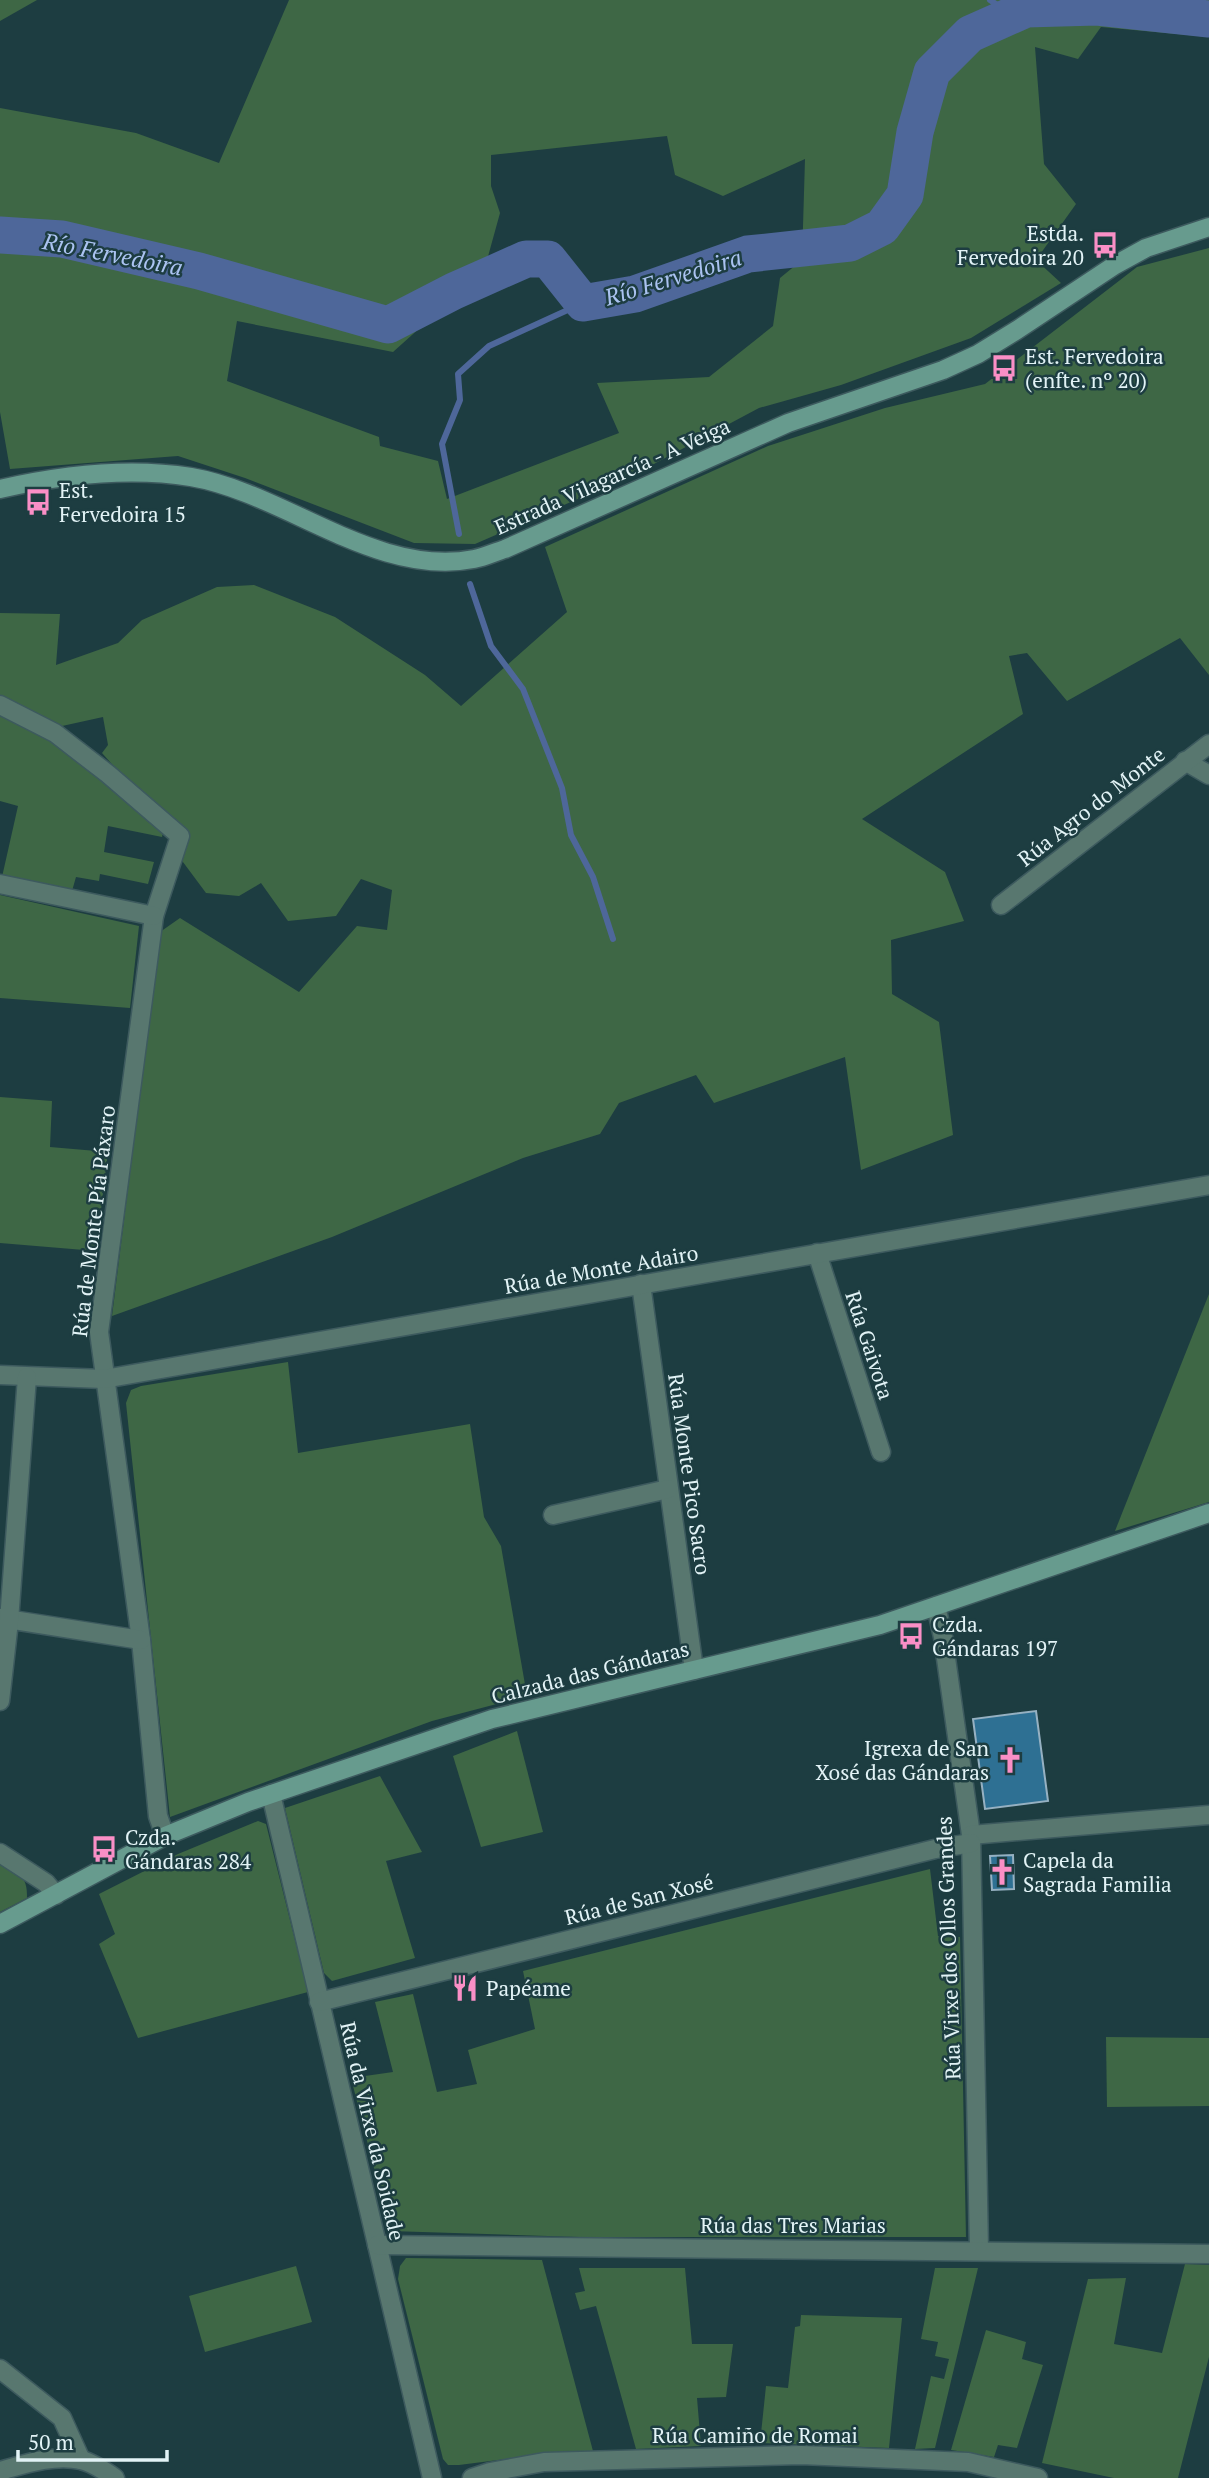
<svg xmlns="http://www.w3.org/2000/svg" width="1209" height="2478" viewBox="0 0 1209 2478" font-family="'PT Serif',serif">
<rect width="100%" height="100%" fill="#1d3d41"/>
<g fill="#3e6745" fill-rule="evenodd">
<path d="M0,0H37L0,21Z"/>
<path d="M289,0H1209V37L1101,27L1078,59L1035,47L1044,164L1076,204L1036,260L1061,283L971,338L841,385L759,408L637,473L475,544L414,543L245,478L178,456L10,469L0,412V108L136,133L219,163ZM667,136L675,175L723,196L805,159L802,260L780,278L773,326L709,377L597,383L619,433L447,499L438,461L380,446L379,437L227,381L237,321L393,352L422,326L437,293L484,271L500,213L491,186V155Z"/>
<path d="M1209,248V675L1180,638L1067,701L1027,653L1009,656L1023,714L862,819L945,872L964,921L891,940L892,994L939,1022L953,1135L861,1170L845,1057L714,1103L696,1075L619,1103L600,1134L523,1158L332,1237L112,1316L160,932L180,918L299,992L357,926L387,930L392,890L361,879L336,916L288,921L261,883L239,896L206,893L180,858L184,836L141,797L102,753L108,745L103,717L53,728L0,698V613L60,614L56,665L118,643L142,620L217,587L254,585L335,617L425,675L461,706L567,612L545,547L768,446L885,408L985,384L1137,267Z"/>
<path d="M0,710L64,746L164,827L162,837L108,826L104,852L154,862L148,884L100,874L99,881L76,877L72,891L2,877L18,806L0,801Z"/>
<path d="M0,895L139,926L130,1008L0,998Z"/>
<path d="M0,1097L52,1101L50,1147L108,1152L96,1251L0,1243Z"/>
<path d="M1209,1294V1502L1115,1531Z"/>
<path d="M288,1362L298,1453L470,1424L484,1517L501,1546L527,1696L432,1721L170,1817L126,1403L131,1390L141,1386Z"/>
<path d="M517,1731L543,1832L481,1847L453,1756Z"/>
<path d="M380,1776L422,1852L386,1861L415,1958L332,1981L324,1973L285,1808Z"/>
<path d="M258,1821L266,1824L308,1992L138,2038L99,1944L115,1934L99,1894L178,1854Z"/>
<path d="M0,1859C17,1872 28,1875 27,1898L0,1912Z"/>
<path d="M930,1869L938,1936L960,1937L966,2237H579L390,2231L351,2078L393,2072L375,2002L413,1994L437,2092L477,2084L468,2050L535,2029L523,1971Z"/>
<path d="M1106,2037L1209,2038V2106L1107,2107Z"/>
<path d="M406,2258L542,2260L593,2451L545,2454L459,2465H448L443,2459L398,2279L400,2266Z"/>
<path d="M1185,2264L1209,2265V2357L1178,2478H1114L1042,2463L1088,2279L1126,2278L1114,2344L1162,2353Z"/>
<path d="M296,2266L312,2322L205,2352L189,2296Z"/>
<path d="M579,2268H685L692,2344H733L726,2397L697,2398L701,2446L636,2449L596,2306L580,2310L575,2293L585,2291Z"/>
<path d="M935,2268H978L935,2448L915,2449L931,2376L944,2379L949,2359L935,2356L938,2342L921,2339Z"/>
<path d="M801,2315L902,2318L889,2448L760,2443L766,2386L788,2388L795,2327L800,2326Z"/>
<path d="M986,2330L1026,2342L1022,2359L1043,2365L1017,2448L998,2445L994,2457L951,2450Z"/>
</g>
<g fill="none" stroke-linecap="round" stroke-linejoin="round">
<g stroke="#4e679a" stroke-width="6">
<path d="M990,0L1012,15"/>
<path d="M459,534L442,444L460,400L458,374L489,346L583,303"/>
<path d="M470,584L491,646L523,689L562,788L571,835L593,877L613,939"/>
</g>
<path stroke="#4e679a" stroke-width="37" d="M0,235L62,239L199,271L388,325L454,291L526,259H548L583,303L635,294L748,254L850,243L882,227L905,195L915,132L932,72L970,34L1026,9L1097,7L1209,19"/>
</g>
<g fill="#2e7093" stroke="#96b1c2" stroke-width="2">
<path d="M1036,1711L1048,1801L985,1809L973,1719Z"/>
<path d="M1013,1855L1014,1889L992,1890L990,1856Z"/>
</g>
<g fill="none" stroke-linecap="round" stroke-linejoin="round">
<defs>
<g id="street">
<path d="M0,705L55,733L108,774L180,836L154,916L99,1332L141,1640L158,1816L165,1836"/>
<path d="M1185,761L1209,775"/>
<path d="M0,884L154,916"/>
<path d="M1001,905L1209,744"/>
<path d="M817,1253L881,1452"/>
<path d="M641,1284L694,1670"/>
<path d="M0,1375L104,1379L1209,1185"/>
<path d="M553,1515L668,1489"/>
<path d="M936,1606L943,1637L971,1835L979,2250"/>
<path d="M0,1618L141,1640"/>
<path d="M0,1701L9,1621L27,1377"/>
<path d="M271,1794L432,2478"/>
<path d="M971,1835L1209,1815"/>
<path d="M0,1853L46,1883L56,1895"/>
<path d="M319,2002L935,1849L971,1843"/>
<path d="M377,2245L1209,2254"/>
<path d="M0,2369L62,2418L81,2460"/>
<path d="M0,2471C25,2464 54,2454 81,2460C93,2463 105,2471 115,2478"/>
<path d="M472,2478L490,2472L544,2462L801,2455L968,2462L1038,2478"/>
</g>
<g id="secondary">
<path d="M0,489C61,475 128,467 191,477C285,493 376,578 474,559C485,557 495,552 505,549L788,423L943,370L978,354L1017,330L1115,265L1146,248L1209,227"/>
<path d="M0,1924L165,1836L248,1802L492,1719L880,1625L1209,1513"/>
</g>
</defs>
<use href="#street" stroke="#3d5a5e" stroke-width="21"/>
<use href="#secondary" stroke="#3d5a5e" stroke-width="21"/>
<use href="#street" stroke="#58776f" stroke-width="18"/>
<use href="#secondary" stroke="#679b8e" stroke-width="18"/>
</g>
<defs>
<symbol id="bus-bare" viewBox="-9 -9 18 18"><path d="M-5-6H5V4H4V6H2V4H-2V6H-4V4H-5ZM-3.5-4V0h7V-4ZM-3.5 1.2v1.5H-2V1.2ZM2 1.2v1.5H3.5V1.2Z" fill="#fa8fc6" stroke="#1d3d41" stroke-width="2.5" paint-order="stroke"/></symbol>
<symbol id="church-bare" viewBox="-9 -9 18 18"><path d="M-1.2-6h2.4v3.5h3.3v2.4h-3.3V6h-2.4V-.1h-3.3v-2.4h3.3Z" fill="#fa8fc6" stroke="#1d3d41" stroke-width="2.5" paint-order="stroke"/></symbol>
<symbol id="restaurant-bare" viewBox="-9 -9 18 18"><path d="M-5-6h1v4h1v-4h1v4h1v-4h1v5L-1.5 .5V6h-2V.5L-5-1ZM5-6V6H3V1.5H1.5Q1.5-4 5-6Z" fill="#fa8fc6" stroke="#1d3d41" stroke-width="2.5" paint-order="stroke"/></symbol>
</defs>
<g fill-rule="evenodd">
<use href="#bus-bare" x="1086" y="226" width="38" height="38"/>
<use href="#bus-bare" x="985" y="349" width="38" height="38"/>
<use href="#bus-bare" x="19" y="483" width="38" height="38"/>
<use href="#bus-bare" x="892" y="1617" width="38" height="38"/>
<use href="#church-bare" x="991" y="1741" width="38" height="38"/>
<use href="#bus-bare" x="85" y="1830" width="38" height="38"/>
<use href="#church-bare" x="983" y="1853" width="38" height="38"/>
<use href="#restaurant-bare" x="446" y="1969" width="38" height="38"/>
</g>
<g text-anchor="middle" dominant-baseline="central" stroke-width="5" stroke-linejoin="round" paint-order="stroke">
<g font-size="21" fill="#e2f3f6" stroke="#1d3d41" text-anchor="start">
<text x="1084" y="233" text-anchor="end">Estda.<tspan x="1084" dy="24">Fervedoira 20</tspan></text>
<text x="1025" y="356">Est. Fervedoira<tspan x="1025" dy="24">(enfte. nº 20)</tspan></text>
<text x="59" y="490">Est.<tspan x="59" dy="24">Fervedoira 15</tspan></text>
<text x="932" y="1624">Czda.<tspan x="932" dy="24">Gándaras 197</tspan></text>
<text x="989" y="1748" text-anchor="end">Igrexa de San<tspan x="989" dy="24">Xosé das Gándaras</tspan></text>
<text x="125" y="1837">Czda.<tspan x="125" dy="24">Gándaras 284</tspan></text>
<text x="1023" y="1860">Capela da<tspan x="1023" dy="24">Sagrada Familia</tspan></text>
<text x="486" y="1988">Papéame</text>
</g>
<g font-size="21" fill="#e2f3f6" stroke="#1d3d41">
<text transform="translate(612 476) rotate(-24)">Estrada Vilagarcía - A Veiga</text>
<text transform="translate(1091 806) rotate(-38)">Rúa Agro do Monte</text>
<text transform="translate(93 1221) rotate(-83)">Rúa de Monte Pía Páxaro</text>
<text transform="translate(601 1269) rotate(-10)">Rúa de Monte Adairo</text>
<text transform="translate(870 1345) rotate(72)">Rúa Gaivota</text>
<text transform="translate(690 1474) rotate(82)">Rúa Monte Pico Sacro</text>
<text transform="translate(590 1672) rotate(-14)">Calzada das Gándaras</text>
<text transform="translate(639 1899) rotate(-14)">Rúa de San Xosé</text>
<text transform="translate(948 1948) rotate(-92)">Rúa Virxe dos Ollos Grandes</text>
<text transform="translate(373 2131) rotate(77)">Rúa da Virxe da Soidade</text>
<text x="793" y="2225">Rúa das Tres Marias</text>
<text x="755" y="2435">Rúa Camiño de Romai</text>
</g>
<g font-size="23" font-style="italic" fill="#abc3f1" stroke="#1d3d41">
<text transform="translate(113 254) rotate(11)">Río Fervedoira</text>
<text transform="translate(673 277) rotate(-17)">Río Fervedoira</text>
</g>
</g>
<path d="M18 2450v10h149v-10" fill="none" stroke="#e2f3f6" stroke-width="3.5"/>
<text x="28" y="2450" font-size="21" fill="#e2f3f6" stroke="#1d3d41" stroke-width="5" paint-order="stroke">50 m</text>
</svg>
